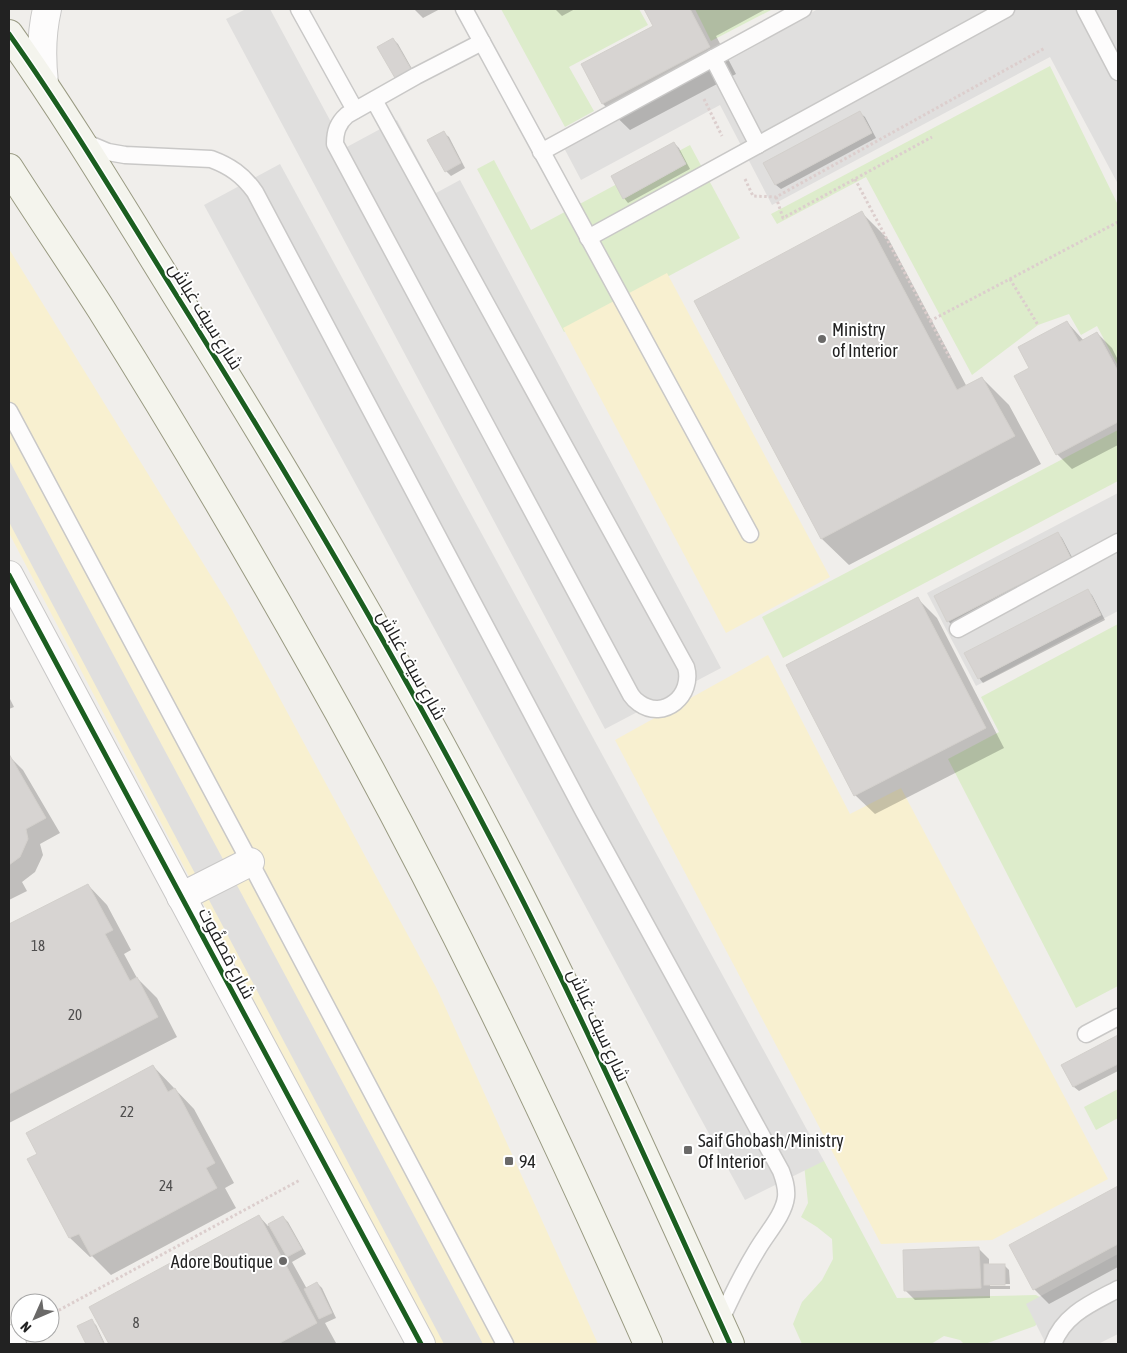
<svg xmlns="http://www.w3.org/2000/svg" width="1127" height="1353" viewBox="0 0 1127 1353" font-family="'Asap Condensed',Cairo,sans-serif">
<rect width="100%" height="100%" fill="#f0eeeb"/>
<g fill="#ddeccb">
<path d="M501,9H639L648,25L569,67L594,111L565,127Z"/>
<path d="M695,9H770L771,10L711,41Z"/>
<path d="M1050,66L1118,205V366L1097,326L1081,335L1069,314L1038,325L972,375L866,177L777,224L771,214Z"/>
<path d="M690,145L740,238L564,332L477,169L494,160L531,230Z"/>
<path d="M1118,430V481L783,658L762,617Z"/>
<path d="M1118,624V986L1076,1008L948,759L999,732L981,697Z"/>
<path d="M1118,1089V1118L1096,1130L1084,1107Z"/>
<path d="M824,1161L897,1298L1036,1295L1053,1304L1035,1326L985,1344H964L960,1340L944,1336L931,1344H802L793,1324L802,1302L822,1280L833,1259L832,1239L817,1227L801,1217L808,1203L804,1164Z"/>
</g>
<g fill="#f8f0d0">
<path d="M9,249L232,610L437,989L598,1344H434L9,533Z"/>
<path d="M667,273L830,577L726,633L563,328Z"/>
<path d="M768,655L850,814L901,788L1108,1179L992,1240L881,1244L615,740Z"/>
</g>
<g fill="#e0dfde">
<path d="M246,9H270L345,148L397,120L436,193L460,180L721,668L605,729L226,19Z"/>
<path d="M818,9H1118V184L1050,57L772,205L720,105L581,180L563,146Z"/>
<path d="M280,164L824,1161L745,1200L204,205Z"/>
<path d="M9,460L483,1344H444L9,522Z"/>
<path d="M1118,493V611L976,686L927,593Z"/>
<path d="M1118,1254V1334L1098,1344H1046L1026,1304Z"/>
</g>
<g fill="#0003">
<path d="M414,9H440L423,18Z"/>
<path d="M555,9H575L562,16Z"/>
<path d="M645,9H766L716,36L736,74L630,130L603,104L582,65L655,26Z"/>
<path d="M393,39L398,44L415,74L400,82L396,77Z"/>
<path d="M860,113L865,117L876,138L781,189L776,185L765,164Z"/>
<path d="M444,133L449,137L465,168L451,176L446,171Z"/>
<path d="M674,143L679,148L690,169L628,203L624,198Z"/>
<path d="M862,213L889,240L967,387L982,378L1009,405L1041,464L849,565L822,539L695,301Z"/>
<path d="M1067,322L1084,341L1097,333L1112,348L1118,360V445L1072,469L1057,454L1016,376L1031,369Z"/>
<path d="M1057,533L1062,538L1075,563L953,626L948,621Z"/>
<path d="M1087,591L1092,595L1105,620L983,683L979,678Z"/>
<path d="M917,598L937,618L1004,748L875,814L855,795Z"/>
<path d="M9,697L14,707L9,709Z"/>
<path d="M9,756L23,770L60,833L40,844L43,855L35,872L22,882L27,891L9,900Z"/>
<path d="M88,885L107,905L131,950L124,954L137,978L157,998L177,1037L9,1123V926Z"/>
<path d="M1118,1037V1071L1079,1091L1074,1087L1063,1066Z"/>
<path d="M153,1066L194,1109L234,1183L225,1188L236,1208L111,1275L92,1256L90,1257L70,1238L28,1160L38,1154Z"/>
<path d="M1118,1187V1267L1049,1304L1034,1289L1011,1245Z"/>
<path d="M259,1216L268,1226L283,1217L288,1222L306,1254L292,1262L307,1289L317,1283L322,1288L336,1318L325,1323L336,1343L333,1344H111L91,1307Z"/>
<path d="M979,1249L989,1259V1265H1004L1009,1270L1010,1284H990V1286H1010V1289H990V1298L915,1300L905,1290Z"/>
<path d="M91,1321L96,1325L105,1344H87L79,1326Z"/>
</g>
<g fill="#d7d4d2" stroke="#d3d0cc">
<path d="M644,9H690L710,47L602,104L581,64L653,26Z"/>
<path d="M393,38L411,69L395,78L377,47Z"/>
<path d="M860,111L872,133L775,185L763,163Z"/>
<path d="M444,131L461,163L445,172L427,140Z"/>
<path d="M674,142L686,164L623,199L611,176Z"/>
<path d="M862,211L957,390L982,377L1015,436L821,539L694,301Z"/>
<path d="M1067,321L1079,342L1097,332L1118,371V422L1056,455L1014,376L1029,368L1018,347Z"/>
<path d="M1058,532L1071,558L947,622L934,596Z"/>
<path d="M1088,589L1101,615L978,679L964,653Z"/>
<path d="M918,597L986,728L854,796L786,665Z"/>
<path d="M9,754L46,818L26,829L28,839L20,857L9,865Z"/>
<path d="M88,884L113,930L105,934L130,981L137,977L158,1017L9,1094V924Z"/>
<path d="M1118,1035V1064L1073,1087L1061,1065Z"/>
<path d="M153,1065L168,1092L175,1088L215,1163L206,1168L217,1188L91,1256L79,1234L69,1238L27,1159L37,1154L26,1133Z"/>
<path d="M1118,1186V1244L1033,1290L1009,1245Z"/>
<path d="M259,1215L317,1323L278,1344H109L89,1307Z"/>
<path d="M283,1216L302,1249L287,1257L268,1224Z"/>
<path d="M979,1247L981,1288L904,1291L903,1250Z"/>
<rect x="984" y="1264" width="21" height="21"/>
<path d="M317,1282L332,1313L319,1319L304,1289Z"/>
<path d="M92,1319L104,1344H86L77,1326Z"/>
</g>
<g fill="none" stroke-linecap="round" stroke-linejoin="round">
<defs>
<g id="lane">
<path d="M299,9L355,110"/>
<path d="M464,9L750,534"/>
<path d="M1085,9L1118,72"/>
<path d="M713,58L758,145"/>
<path d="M374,100L686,667C694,695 664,721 639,703C636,701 633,698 631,695L335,144C335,131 338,123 347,115L416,76L482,42"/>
<path d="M82,141L108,152L125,155L211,159C230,166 243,175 255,192L584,812L781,1171C784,1179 787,1187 786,1197C784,1215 766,1234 757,1250C743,1273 731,1297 720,1322"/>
<path d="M541,152L803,9"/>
<path d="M588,238L1006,9"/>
<path d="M9,411L250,862L505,1344"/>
<path d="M958,629L1118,542"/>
<path d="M1086,1034L1118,1017"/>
<path d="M1053,1344C1064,1314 1092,1303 1118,1289"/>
</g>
<g id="street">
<path d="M44,83C41,57 41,35 47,9"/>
<path d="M9,575L421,1344"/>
<path d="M181,897L250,862"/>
<path d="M9,1339L12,1344"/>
</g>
<g id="secondary">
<path d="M9,34C68,117 121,206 175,293C287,472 395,654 492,841C578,1005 653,1175 730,1344"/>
<path d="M9,168C39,215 71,262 101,309C175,427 246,547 314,668C438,887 546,1114 648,1344"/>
</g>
</defs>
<use href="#lane" stroke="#c9c8c7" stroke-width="19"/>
<use href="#street" stroke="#c9c8c7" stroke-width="30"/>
<use href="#secondary" stroke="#999a82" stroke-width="30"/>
<g stroke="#dccecd" stroke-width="3" stroke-dasharray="2.5 2.5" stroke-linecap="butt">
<path d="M704,99L722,136"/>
<path d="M745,179L753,196L776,197L1045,48"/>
<path d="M855,179L951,360"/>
<path d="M776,197L783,218L932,137"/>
<path d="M1010,279L1038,325"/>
<path d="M930,321L1118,222"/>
<path d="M50,1315L300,1180"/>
</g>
<use href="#lane" stroke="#fdfcfc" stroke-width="16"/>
<use href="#street" stroke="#fdfcfc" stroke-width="28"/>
<use href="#secondary" stroke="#f4f4ed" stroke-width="28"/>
<defs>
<g id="cycleway">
<path d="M9,34C68,117 121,206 175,293C287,472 395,654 492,841C578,1005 653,1175 730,1344"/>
<path d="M9,575L421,1344"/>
</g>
</defs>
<use href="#cycleway" stroke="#fff" stroke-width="8"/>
<use href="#cycleway" stroke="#1b5e20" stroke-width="5"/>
</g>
<g fill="#6a6968" stroke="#fff" stroke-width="2">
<circle cx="822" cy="339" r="5"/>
<rect x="683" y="1145" width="10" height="10" rx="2.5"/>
<rect x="504" y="1156" width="10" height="10" rx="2.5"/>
<circle cx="283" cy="1261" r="5"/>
</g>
<g text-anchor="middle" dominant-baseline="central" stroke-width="4" stroke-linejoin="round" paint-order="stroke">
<g font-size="15" fill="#4f4e4e">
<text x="38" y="945">18</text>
<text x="75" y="1014">20</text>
<text x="127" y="1111">22</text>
<text x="166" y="1185">24</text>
<text x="136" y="1322">8</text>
</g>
<g font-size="18" fill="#222" stroke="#fff">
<text transform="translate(206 316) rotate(58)">شارع سيف غباش</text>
<text transform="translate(412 665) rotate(61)">شارع سيف غباش</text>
<text transform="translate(227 953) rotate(62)">شارع مَصفُوت</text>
<text transform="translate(599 1025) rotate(65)">شارع سيف غباش</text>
</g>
<g font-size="18" fill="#222" stroke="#fff" text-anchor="start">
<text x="832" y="329">Ministry<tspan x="832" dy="21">of Interior</tspan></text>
<text x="698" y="1140">Saif Ghobash/Ministry<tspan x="698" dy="21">Of Interior</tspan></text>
<text x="519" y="1161">94</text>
<text x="273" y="1261" text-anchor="end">Adore Boutique</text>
</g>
</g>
<rect width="1127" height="1353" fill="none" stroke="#222222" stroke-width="20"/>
<g transform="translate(35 1318) rotate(225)"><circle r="24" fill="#ffffff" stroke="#a7a7a7"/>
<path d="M0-4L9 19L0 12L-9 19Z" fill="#6a6968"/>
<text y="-8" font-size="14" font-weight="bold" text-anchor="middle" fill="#222222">N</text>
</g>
</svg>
